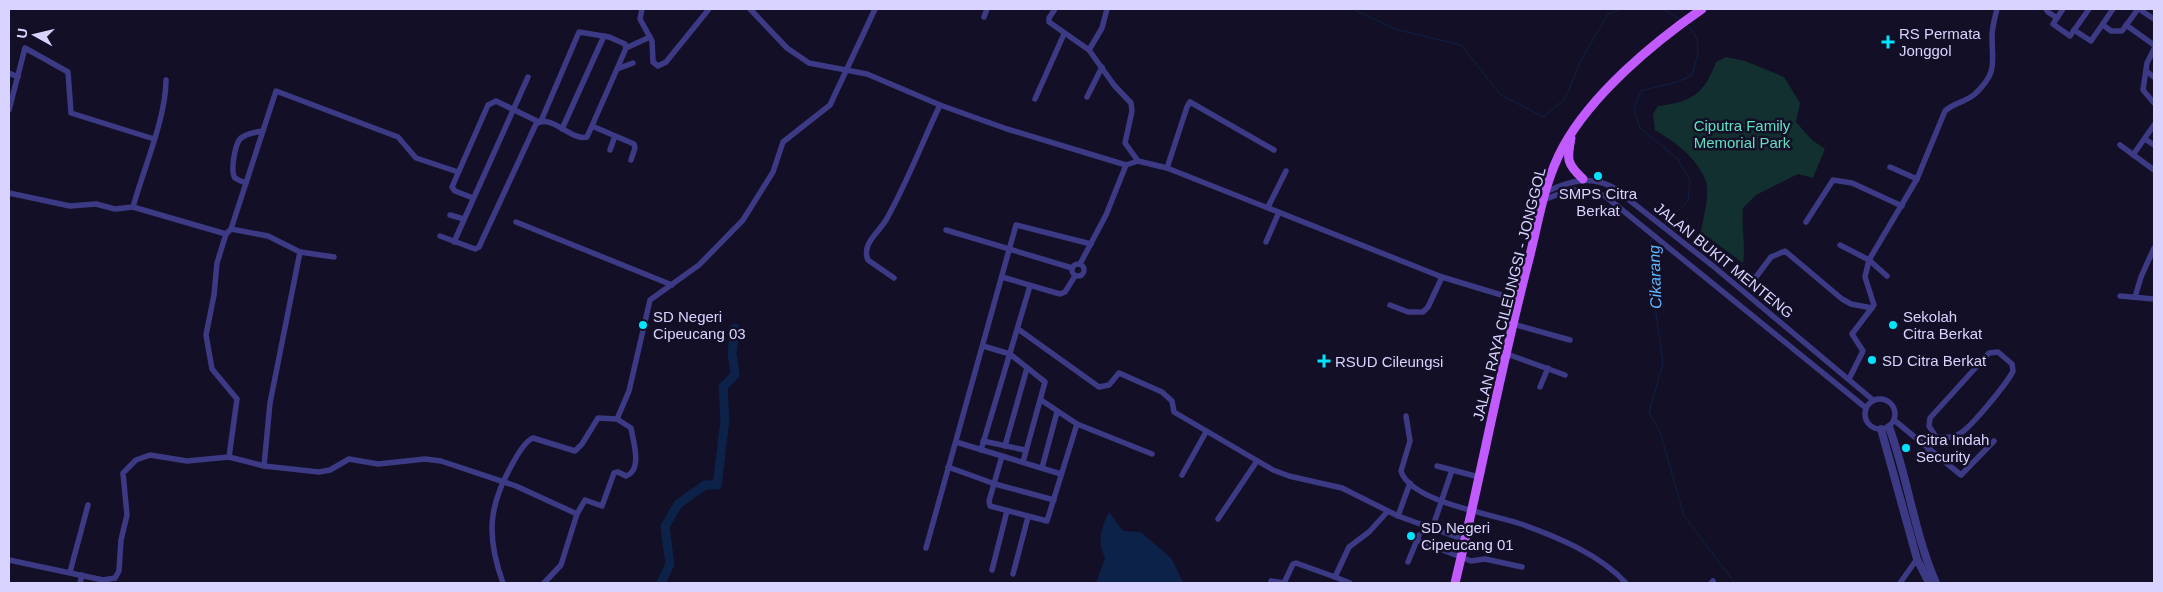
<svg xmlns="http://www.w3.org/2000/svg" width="2163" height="592" viewBox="0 0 2163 592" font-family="Helvetica,sans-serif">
<rect width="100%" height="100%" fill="#130f26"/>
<path fill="#12302f" d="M1726,57L1745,61L1784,77L1800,103L1796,122L1812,140L1825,149L1813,178L1798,174L1756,195L1743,208C1741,227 1746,244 1743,263L1701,232C1703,217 1710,197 1706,182C1698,158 1675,142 1655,130L1653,114L1658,106C1692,102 1704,94 1716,62Z"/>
<path fill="#0c2248" d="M1109,512L1123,531L1141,532L1172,559L1183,583H1096L1105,558C1097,541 1101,529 1109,512Z"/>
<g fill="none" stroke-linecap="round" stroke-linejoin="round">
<g stroke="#0c2248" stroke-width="1">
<path d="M1352,9L1398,30L1461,45L1501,95L1543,117L1565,99L1581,60L1608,14L1621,9"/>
<path d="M1663,9L1681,20"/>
<path d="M1664,225L1688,201L1690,180L1677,158L1640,128L1634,109L1641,91C1659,85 1676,85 1692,75C1698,55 1704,40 1686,24"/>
<path d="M1656,234L1662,228"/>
<path d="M1654,237L1650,242L1657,273L1655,307L1663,363L1649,412L1660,432L1684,516L1735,583"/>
</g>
<path stroke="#0c2248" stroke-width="9" d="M661,583L670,564L665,527L678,504L705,485H717L725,420L723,387L735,375L732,353L735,328"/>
<g stroke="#3d3a85" stroke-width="5.5">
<path d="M642,9L640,19L652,41L653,62L658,66L666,62L709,9"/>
<path d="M750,9L787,48L809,63L867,74L940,105L1007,129L1126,165"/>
<path d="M1055,9L1049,18V22L1089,50L1114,85L1131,103L1132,111L1125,143L1138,161"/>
<path d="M2046,9L2048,12L2057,18"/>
<path d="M2063,9L2053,24L2070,36L2089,9"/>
<path d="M2139,9L2154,19"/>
<path d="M984,17L987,9"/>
<path d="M2103,25L2111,31H2122L2138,9"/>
<path d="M2126,25L2154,45"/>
<path d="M2074,30L2091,41L2113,9"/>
<path d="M2154,49L2147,63L2143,90L2154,103"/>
<path d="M1089,50L1102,28L1107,9"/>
<path d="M617,69L626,48L650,37"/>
<path d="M2146,71L2154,77"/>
<path d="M9,73L18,77"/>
<path d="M1087,97L1102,67"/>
<path d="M1035,99L1064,34"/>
<path d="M9,110L25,48L68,72L71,113L154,139"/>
<path d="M541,121L579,32L609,37L625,44L626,48"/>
<path d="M592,126L634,144L635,148L631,160"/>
<path d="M562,129L604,36"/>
<path d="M2145,139L2154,145"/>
<path d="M2120,145L2154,170"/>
<path d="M610,150L615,136"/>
<path d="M2133,155L2154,125"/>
<path d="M1890,167L1917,179"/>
<path d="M1167,168L1187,107L1190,102L1274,150"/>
<path d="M246,183C243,182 238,180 235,178C230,171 235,145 240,139C246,133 256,132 263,131"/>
<path d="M1545,192C1568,182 1590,174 1614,188L1713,266L1873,400"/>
<path d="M9,193L70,206L96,204L115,209L133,207L226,234"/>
<path d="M473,198L455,191L452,187L488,105L496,101L539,122"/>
<path d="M1543,200C1567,191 1580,185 1605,196L1866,408"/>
<path d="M133,207C143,170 166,118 166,80"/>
<path d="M1268,207L1286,171"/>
<path d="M450,215L464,219"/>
<path d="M516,222L672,285"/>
<path d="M1806,222L1833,180L1852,183L1902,206"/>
<path d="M231,229L268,236L300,252L334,257"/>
<path d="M946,230L1072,268"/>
<path d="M440,236L475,249L479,247L536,124C552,113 570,141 587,137L617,69L633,63"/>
<path d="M454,242L528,77"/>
<path d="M1266,242L1279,212"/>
<path d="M1840,245L1869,260L1887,276"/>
<circle cx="1078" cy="270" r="6"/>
<path d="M1080,264L1106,215L1126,165L1138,161L1167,168L1442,277L1518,300"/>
<path d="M1002,277L1060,294L1065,292L1075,276"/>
<path d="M1756,277L1771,257L1785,251L1842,299L1851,304L1872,308"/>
<path d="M894,278L868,260C861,244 879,232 886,220C907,183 922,143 940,105"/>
<path d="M2120,296L2154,299"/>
<path d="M2135,297L2141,277L2154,248"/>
<path d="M1390,305L1408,312H1423L1428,307L1442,277"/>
<path d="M1513,324L1570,340"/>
<path d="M1018,329L1099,387L1109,385L1119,373L1162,392L1172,401L1174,412L1273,470L1289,476L1342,488L1398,516L1465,540"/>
<path d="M983,346L1010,354L1045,382L1023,462"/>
<path d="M1507,354L1565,375"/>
<path d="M1849,379L1863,351L1852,334L1874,305L1865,277L1869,260L1917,179L1945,111C1953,103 1966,102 1975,94C1998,72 1992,63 1992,36C1992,27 1995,18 1997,9"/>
<path d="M1540,387L1548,368"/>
<circle cx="1880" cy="414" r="15"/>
<path d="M1406,416L1410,441L1401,471C1411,503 1495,514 1524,525C1560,538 1600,555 1626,583"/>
<path d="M1894,420L1961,475L1994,441"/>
<path d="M1077,424L1152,454"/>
<path d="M983,441L1025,450"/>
<path d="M956,442L1002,456L989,501L990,506L1047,521L1077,424L1041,400"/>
<path d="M1005,446L1027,368"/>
<path d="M1928,449L1936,437L1929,426L1930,418L1989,353L1998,352L2012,364L2013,371C2008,382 1970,429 1959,434C1952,438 1943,438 1936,437"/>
<path d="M981,450L1030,286"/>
<path d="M1002,456L1061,474"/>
<path d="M229,457L237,399L212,369L206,335L214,295L217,263L226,234L231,229L276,91L398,137L416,158L458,172"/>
<path d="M264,466L270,403L300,252"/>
<path d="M1437,466L1479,477"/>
<path d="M948,467L995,484L1054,500"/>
<path d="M1042,468L1057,412"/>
<path d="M1182,475L1206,432"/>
<path d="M1398,516L1410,483"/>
<path d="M1218,519L1257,461"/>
<path d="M1432,529L1452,470"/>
<path d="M1417,540L1471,561L1485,559L1522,567"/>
<path d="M926,548L1016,225L1091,244"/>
<path d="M9,560L103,580L115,578L119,571L121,540L127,515L123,473L136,460L150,455L187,461L229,457L264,466L319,472L330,470L349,459L378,464L425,459L441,461L516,486L577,514"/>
<path d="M1408,562L1419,535"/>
<path d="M992,570L1007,511"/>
<path d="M70,572L88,505"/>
<path d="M1013,574L1028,517"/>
<path d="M1335,577L1350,583"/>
<path d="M1271,581L1284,583L1293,564L1296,563L1335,577L1349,547L1369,532L1388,511"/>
<path d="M80,583L82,575"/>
<path d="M503,583C486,536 488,505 514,461C518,454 525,441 533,438L575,451L582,444L598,418L617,419L629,391L650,300L699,265L743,220L773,172L783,142L830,105L875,9"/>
<path d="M544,583L561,565L577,514L585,500L602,506L614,473L618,472L626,476C643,470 633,441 631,428L617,419"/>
<path d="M1711,583L1713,581"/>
<path d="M1900,583L1917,559"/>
</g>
<g stroke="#3d3a85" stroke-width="8">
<path d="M1889,427C1908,478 1914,533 1936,583"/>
<path d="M1881,429L1917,559L1929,583"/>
</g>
<g stroke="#c25bff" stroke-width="9">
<path d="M1571,138C1567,159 1566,163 1583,179"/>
<path d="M1455,583C1481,475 1501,366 1529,259C1539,220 1544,182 1563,147C1592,94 1653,43 1702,9"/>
</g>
</g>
<g fill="#00e5ff" stroke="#130f26" stroke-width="2">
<path d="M1885.5 34.5h5v5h5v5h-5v5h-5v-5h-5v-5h5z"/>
<circle cx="1598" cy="176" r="5"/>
<circle cx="643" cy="325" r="5"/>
<circle cx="1893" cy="325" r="5"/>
<circle cx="1872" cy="360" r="5"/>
<path d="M1321.5 353.5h5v5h5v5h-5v5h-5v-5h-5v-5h5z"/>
<circle cx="1906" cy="448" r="5"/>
<circle cx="1411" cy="536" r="5"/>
</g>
<g text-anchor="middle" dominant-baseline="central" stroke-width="5" stroke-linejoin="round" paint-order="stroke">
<g font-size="15" fill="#d9d4ff" stroke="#130f26" text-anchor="start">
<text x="1899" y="33">RS Permata<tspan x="1899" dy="17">Jonggol</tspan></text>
<text x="1598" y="193" text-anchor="middle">SMPS Citra<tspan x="1598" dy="17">Berkat</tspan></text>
<text x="653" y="316">SD Negeri<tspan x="653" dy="17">Cipeucang 03</tspan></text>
<text x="1903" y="316">Sekolah<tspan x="1903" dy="17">Citra Berkat</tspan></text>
<text x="1882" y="360">SD Citra Berkat</text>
<text x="1335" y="361">RSUD Cileungsi</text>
<text x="1916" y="439">Citra Indah<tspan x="1916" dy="17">Security</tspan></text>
<text x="1421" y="527">SD Negeri<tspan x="1421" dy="17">Cipeucang 01</tspan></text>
</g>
<g font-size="15" fill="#5fe0c0" stroke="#130f26">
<text x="1742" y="125">Ciputra Family<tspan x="1742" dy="17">Memorial Park</tspan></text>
</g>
<g font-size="15" fill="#d9d4ff" stroke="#130f26">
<text transform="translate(1724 260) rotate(39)">JALAN BUKIT MENTENG</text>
<text transform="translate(1509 294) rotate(-76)">JALAN RAYA CILEUNGSI - JONGGOL</text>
</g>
<g font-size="16" font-style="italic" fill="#62b6ff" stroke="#130f26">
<text transform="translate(1655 277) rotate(-92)">Cikarang</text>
</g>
</g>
<rect width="2163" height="592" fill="none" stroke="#d9d4ff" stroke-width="20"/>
<g transform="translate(35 35) rotate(278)" stroke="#130f26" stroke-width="4" paint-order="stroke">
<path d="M0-4L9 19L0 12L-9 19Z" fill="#d9d4ff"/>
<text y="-8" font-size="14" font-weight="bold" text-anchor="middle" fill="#d9d4ff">U</text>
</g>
</svg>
